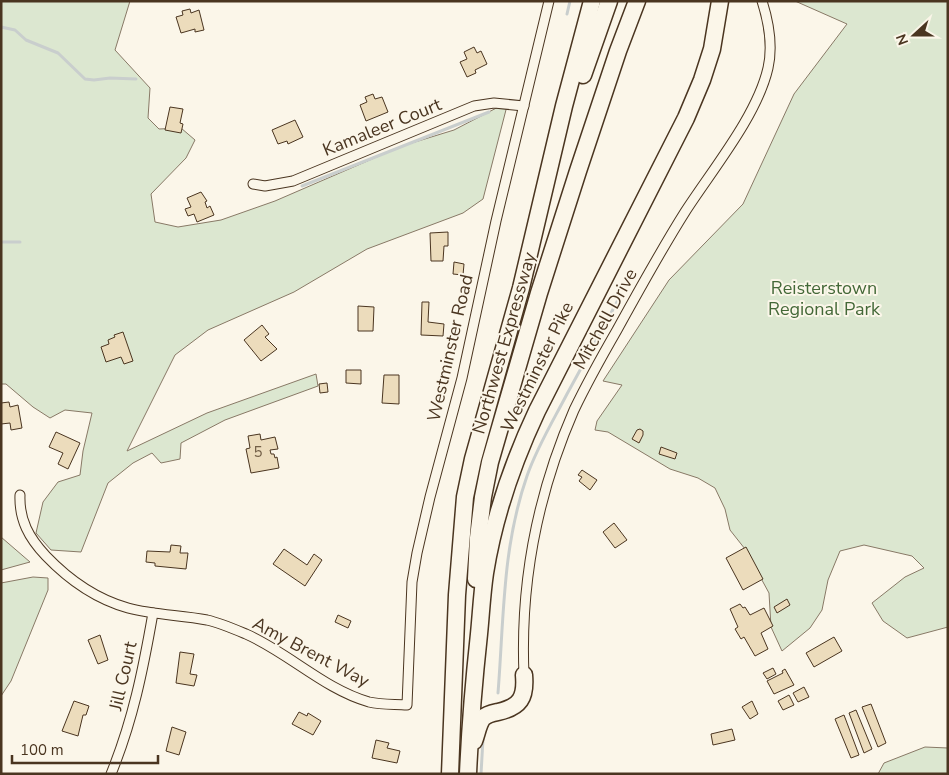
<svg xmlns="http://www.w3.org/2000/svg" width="949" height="775" viewBox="0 0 949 775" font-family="'Nunito Sans',sans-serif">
<rect width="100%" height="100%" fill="#fbf6e9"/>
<g fill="#dce7d0" stroke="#887966">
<path d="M1,1H130L115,50L150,88L148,118L159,129L181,128L195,140L186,158L151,194L155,222L178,227L221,220L275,201L402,146L454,130L508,102L483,199L463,213L367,249L294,292L208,330L175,355L127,451L207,413L316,374L318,386L225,420L181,443L180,459L161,463L152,453L133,463L108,483L81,552L51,550L36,533L43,502L58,482L80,475L83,451L92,413L65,410L50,418L33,407L6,384H1Z"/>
<path d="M795,1H948V627L907,638L883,621L872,603L905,577L924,568L912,556L864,545L840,551L828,580L822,610L810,628L782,651L771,627L769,593L745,549L730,530L725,509L715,488L698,478L670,469L608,432L595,430L597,421L622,385L603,381L669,280L743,204L794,94L847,24Z"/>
<path d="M1,537L30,562L1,570Z"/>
<path d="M33,577L48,578V590L11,681L1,696V583Z"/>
<path d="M925,747L948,748V774H878L884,763Z"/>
</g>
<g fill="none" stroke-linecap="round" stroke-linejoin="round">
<g stroke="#c9cecd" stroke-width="3">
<path d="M567,14L570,1"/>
<path d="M1,27L15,30L26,40L58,53L85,79L94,80L110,78L136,79"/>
<path d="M302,186L489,112"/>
<path d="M1,242H20"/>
<path d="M498,693C504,618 502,548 527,476C537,447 553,421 567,394C584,363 601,332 618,300"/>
<path d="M481,774L483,739"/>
</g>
</g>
<g fill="#ecdcbc" stroke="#4a3520">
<path d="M190,9L191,13L199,10L204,30L195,32V29L181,33L176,17L183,15L182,11Z"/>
<path d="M474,47L477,53L481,51L487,64L475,70L476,73L467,77L460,62L467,59L464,52Z"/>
<path d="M373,94L375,99L382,97L388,112L366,121L360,105L367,102L365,97Z"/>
<path d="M170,107L183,109L180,123L183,124L181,133L165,130Z"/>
<path d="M295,120L303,137L288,144L287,141L278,144L272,130Z"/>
<path d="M201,192L207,201L205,202L207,208L210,206L214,215L197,222L194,214L188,216L185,209L191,207L187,198Z"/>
<path d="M448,232V246H444L443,261H431L430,233Z"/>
<path d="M454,262L464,264L463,275L453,274Z"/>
<path d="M422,302H429L428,322L444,324L443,336L421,335Z"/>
<path d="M358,306L374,307L373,331H358Z"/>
<path d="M262,325L269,334L265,337L277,349L261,361L244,340Z"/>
<path d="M123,332L133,361L124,364L121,357L106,362L101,347L109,344L108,340L115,337L114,335Z"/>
<path d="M346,370H361V384L346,383Z"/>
<path d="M384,375H399V404L382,403Z"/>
<path d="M327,383L328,392L320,393L319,384Z"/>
<path d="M9,402L10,407L18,405L22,428L11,430L10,423L1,424V403Z"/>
<path d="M640,429L643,431V435L639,443L632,439L637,430Z"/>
<path d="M56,432L80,443L68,469L58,464L63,453L49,447Z"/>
<path d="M260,434L261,440L275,437L278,449L270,450L271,454H274L275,458L277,457L279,468L251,473L246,449L250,448L248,436Z"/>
<path d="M661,447L677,453L675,459L659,454Z"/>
<path d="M582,470L597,480L590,490L579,481L582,477L578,475Z"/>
<path d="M614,523L627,540L615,548L603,532Z"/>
<path d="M171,545L181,546L180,553H188L186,569L155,566V563L146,562L147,551L170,552Z"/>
<path d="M746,547L763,579L743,590L726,558Z"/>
<path d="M284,549L307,565L314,554L322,560L305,586L273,564Z"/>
<path d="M787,599L790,605L777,613L774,607Z"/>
<path d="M740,604L743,608L745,607L750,615L764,608L773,626L761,633L768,649L755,656L744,637L741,639L735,629L738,627L730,609Z"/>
<path d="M338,615L351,621L348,628L335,622Z"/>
<path d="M100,635L108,660L98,664L88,640Z"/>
<path d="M834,637L842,651L814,667L806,653Z"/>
<path d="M180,652L194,654L190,674L197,675L194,686L176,683Z"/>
<path d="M773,668L776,674L767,679L763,673Z"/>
<path d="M785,669L794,685L774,694L767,681L783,673L782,671Z"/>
<path d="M804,687L809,697L798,702L793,693Z"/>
<path d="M789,695L794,705L783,710L778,701Z"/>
<path d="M74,701L89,706L86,715H83L78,736L62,731Z"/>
<path d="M752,701L758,714L750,719L742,707Z"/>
<path d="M871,704L886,743L878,747L862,707Z"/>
<path d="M856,710L872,749L864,753L849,713Z"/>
<path d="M299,712L307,716L308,713L321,721L313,735L292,724Z"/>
<path d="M844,715L859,755L851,758L835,719Z"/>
<path d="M172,727L186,732L179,755L166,751Z"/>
<path d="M732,729L735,740L713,745L711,734Z"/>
<path d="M376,740L389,743L387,748L400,751L397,763L372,758Z"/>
</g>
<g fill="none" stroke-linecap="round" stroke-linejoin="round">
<defs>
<g id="street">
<path d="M253,184L265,186L293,181L474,106L494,103L524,106"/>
<path d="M20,495C19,520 29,538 46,556C69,580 96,599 128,608C154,615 181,615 207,620C220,623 234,629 246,634C289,653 324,689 369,702C382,705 395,704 407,705L412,582L417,553L430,497L462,378L496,221L549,1"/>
<path d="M524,675C520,583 537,495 574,410C587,383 602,356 617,330C639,290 661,250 685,212C712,170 757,116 768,68C773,46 769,23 762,1"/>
<path d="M111,774C133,720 143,670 153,613"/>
</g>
<g id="highway">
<path d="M583,75L609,1"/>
<path d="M476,579L478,538L483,497L490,462L539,293L578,171L618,51L637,1"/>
<path d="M474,741C477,734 478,724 483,718C487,714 493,713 498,712C520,707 526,698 524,675"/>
<path d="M450,774L457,595L465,497L473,459L521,288L564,106L592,1"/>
<path d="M468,774C470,727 474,680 479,634C481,614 482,593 485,573C494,517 513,462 537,411L686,118L702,80L712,49L720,1"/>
</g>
</defs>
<use href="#street" stroke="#4a3520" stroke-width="11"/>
<use href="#highway" stroke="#4a3520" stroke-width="19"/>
<use href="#street" stroke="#fbf6e9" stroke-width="9"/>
<use href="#highway" stroke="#fbf6e9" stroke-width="16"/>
</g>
<g text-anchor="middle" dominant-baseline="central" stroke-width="4" stroke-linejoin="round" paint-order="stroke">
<g font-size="15" fill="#725f47">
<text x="258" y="452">5</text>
</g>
<g font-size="18" fill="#4a3520" stroke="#fbf6e9">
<text transform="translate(382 127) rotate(-22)">Kamaleer Court</text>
<text transform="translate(605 319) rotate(-61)">Mitchell Drive</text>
<text transform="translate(504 343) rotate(-74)">Northwest Expressway</text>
<text transform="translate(450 348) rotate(-77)">Westminster Road</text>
<text transform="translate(537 367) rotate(-64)">Westminster Pike</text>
<text transform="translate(311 652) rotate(28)">Amy Brent Way</text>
<text transform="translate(123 676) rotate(-77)">Jill Court</text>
</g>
<g font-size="18" fill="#436837" stroke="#fbf6e9">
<text x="824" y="288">Reisterstown<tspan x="824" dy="21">Regional Park</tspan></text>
</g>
</g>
<rect width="949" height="775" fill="none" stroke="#4a3520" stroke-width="5"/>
<g transform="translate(914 35) rotate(249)" stroke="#fbf6e9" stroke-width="4" paint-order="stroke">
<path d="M0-4L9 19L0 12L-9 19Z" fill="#4a3520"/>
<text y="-8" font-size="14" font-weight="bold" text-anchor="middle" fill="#4a3520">N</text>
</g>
<path d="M12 755v8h146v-8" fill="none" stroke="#4a3520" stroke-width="2.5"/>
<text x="20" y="755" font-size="15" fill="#4a3520" stroke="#fbf6e9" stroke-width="4" paint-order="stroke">100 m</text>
</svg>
